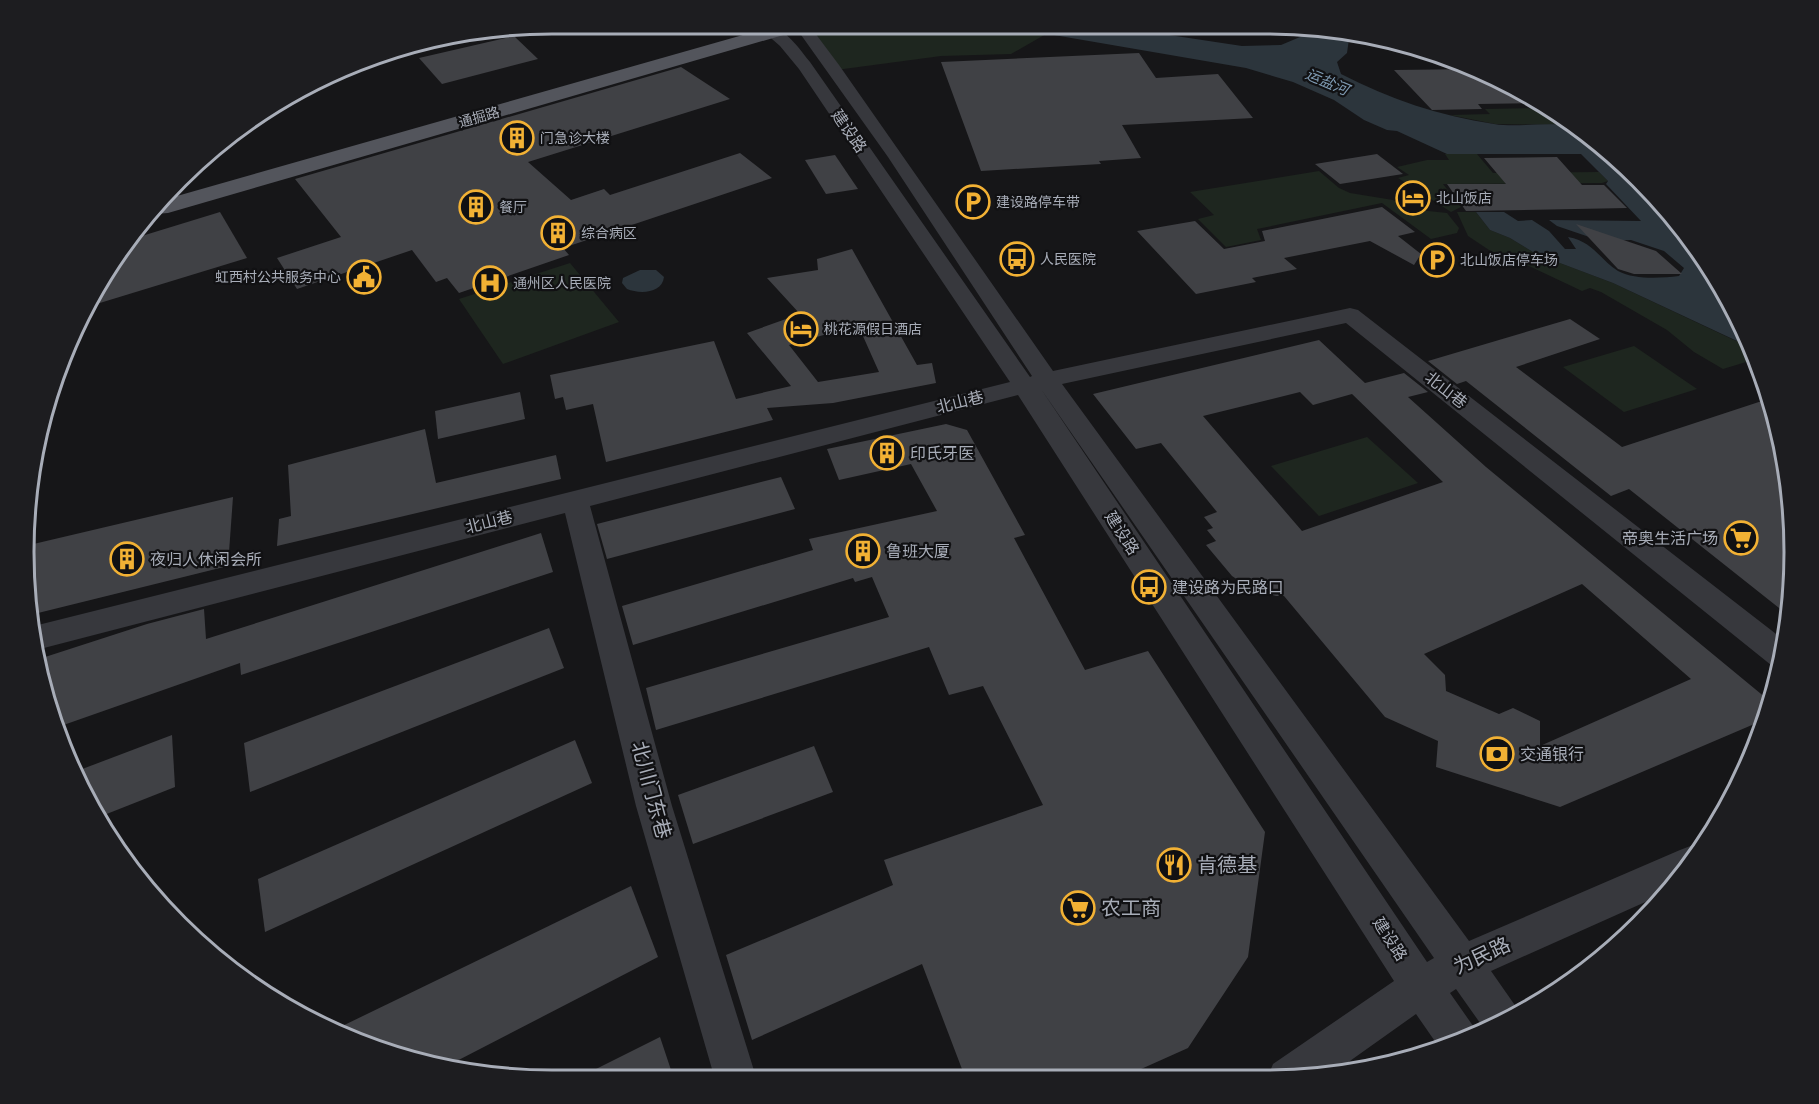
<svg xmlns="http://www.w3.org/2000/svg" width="1819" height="1104" viewBox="0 0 1819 1104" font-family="Jost,'Noto Sans SC',sans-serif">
<rect width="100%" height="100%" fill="#161618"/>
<g fill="#1e261f">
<path d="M801,25L1008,27L1046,34L1011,54L941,56L836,70Z"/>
<path d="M1544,108L1574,125L1495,124L1450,115L1490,114L1485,109Z"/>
<path d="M1445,154H1477L1493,173L1599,172L1608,181L1602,183L1443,184L1461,207L1451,212L1398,178L1409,175L1397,167L1427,160H1449Z"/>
<path d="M1319,171L1339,188L1350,193L1393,200L1409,209L1447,213L1459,228L1457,233L1431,239L1382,203L1257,229L1261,240L1226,247L1198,219L1214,215L1190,192Z"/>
<path d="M1457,212H1476L1490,230L1510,238L1536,254L1613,283L1736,341L1747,338L1756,359L1723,369L1694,352L1667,330L1601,292L1590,288L1582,291L1529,266L1498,256L1468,236Z"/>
<path d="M570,263L619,322L503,364L459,299Z"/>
<path d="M1634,346L1697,389L1624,412L1563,367Z"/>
<path d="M1367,437L1418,483L1319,516L1271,466Z"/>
</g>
<g fill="#2c353c">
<path d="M1008,27H1116L1242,46L1281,45L1300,37L1309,28H1336L1350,32L1347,53L1337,62L1341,74C1390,99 1439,116 1494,124C1525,129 1561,117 1588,133L1664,204L1724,288L1747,338L1737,341L1613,283L1536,254L1510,238L1490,230L1476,212H1504L1518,221L1532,220L1549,231L1565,249H1576L1568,237C1594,242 1599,259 1618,271C1635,280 1661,278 1679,276L1684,268L1664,251L1631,240L1601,241L1557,226L1549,220L1641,221L1606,184L1608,181L1581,154H1447L1397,131L1387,130L1364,120L1334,100L1293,82L1246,68Z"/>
<path d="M640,270H656L664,277C662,294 639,294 627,289L622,283L623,278Z"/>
</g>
<g fill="#404145" fill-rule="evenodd">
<path d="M514,36L538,59L442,84L419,58Z"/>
<path d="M1139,53L1156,78L1218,74L1253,118L1122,125L1141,158L1099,161L1101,164L981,171L941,62Z"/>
<path d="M681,67L730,99L528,162L571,200L604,189L610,195L740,153L772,178L563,248L569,255L459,293L447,278L436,282L412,250L297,289L277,258L341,237L295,179Z"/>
<path d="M1477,69L1536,103L1478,104L1482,109L1432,110L1394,70Z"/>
<path d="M1377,154L1403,174L1340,184L1315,164Z"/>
<path d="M835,155L858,189L826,194L805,160Z"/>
<path d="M1557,157L1582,185H1604L1627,208L1466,211L1447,184H1506L1484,158Z"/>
<path d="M1382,207L1415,232L1398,236L1421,254L1414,265L1370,241L1284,258L1297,269L1252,278L1256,282L1196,294L1137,231L1195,221L1224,249L1265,241L1262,231Z"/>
<path d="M220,212L247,258L90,306L113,258L132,239Z"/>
<path d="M1576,224L1656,251L1682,274H1634L1618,269Z"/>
<path d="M852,249L917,365L932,363L936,383L833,403L767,408L773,420L606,462L593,404L566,410L563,397L555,399L550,375L714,341L736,399L791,386L747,333L800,314L767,278L818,270L817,259ZM858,325L879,372L818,382L789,345Z"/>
<path d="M1570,319L1600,339L1516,367L1622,447L1771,398L1790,483L1794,586L1789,616L1629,489L1611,496L1466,381L1457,384L1428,361Z"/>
<path d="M1319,340L1365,383L1404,373L1428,392L1408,397L1486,467L1772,703L1766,719L1560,807L1436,767L1438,741L1385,717L1284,596H1276L1250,588L1232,576L1206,545L1216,541L1207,530L1213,528L1204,517L1217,512L1161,443L1136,449L1093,394ZM1300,392L1313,405L1352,394L1443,482L1302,531L1203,416ZM1582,584L1691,679L1540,746V721L1513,708L1499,714L1446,691L1445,675L1424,654Z"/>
<path d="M520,392L525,419L438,439L435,411Z"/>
<path d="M946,424L967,430L1025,535L1014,538L1085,670L1148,651L1265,832L1248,957L1188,1048L1121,1078L965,1077L922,964L752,1040L726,955L893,885L884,860L1043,805L983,686L949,695L929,647L656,730L646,688L889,617L872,577L855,582L853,578L633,645L622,606L813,550L809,539L937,511L911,464L839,480L827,449Z"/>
<path d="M425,429L436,483L556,455L561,479L277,546L279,519L291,516L288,465Z"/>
<path d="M781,477L795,509L607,559L597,524Z"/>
<path d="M233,497L228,566L34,614L25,546Z"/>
<path d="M541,533L553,572L241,675L240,663L55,728L52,721L42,658L147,624L204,609L206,639Z"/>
<path d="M549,628L564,668L250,792L244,743Z"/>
<path d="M172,735L175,787L99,817L77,771Z"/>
<path d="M575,740L592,783L265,932L258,879Z"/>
<path d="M814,746L833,792L693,844L678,795Z"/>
<path d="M631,886L658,957L447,1066L350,1040L334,1030Z"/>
<path d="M660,1037L673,1076H582Z"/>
</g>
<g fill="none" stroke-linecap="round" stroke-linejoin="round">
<path fill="#37383d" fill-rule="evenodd" d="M756,25C784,25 793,41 810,62L1030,377L1032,376L888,157L794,25H809L839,65L1053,371L1350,308L1358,310L1785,641L1780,668L1771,665L1346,323L1062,384L1469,941L1680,850L1693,845L1702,848L1686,873L1670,891L1491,971L1521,1014L1485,1030L1456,989L1450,993L1478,1033L1441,1050L1416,1014L1333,1073L1302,1079H1267L1273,1064L1394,981L1018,395L590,506L672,806L756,1077L714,1076L636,806L565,513L40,649L36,625H38L1010,382L799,69L780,46ZM1041,389L1434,958L1427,962Z"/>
<path fill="#53555c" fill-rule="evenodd" d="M778,25H806L804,29L168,213L155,214L170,198Z"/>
</g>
<defs>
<symbol id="building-ring" viewBox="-11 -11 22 22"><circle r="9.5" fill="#111113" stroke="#f2b134" stroke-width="1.5"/><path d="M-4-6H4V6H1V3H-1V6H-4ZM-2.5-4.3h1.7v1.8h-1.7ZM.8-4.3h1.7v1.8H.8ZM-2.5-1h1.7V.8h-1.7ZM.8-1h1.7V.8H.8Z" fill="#f2b134"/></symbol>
<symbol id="hotel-ring" viewBox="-11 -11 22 22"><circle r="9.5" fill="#111113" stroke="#f2b134" stroke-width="1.5"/><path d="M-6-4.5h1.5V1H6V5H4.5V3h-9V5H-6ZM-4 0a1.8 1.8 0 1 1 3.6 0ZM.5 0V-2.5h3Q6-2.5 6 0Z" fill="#f2b134"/></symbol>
<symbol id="parking-ring" viewBox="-11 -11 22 22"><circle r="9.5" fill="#111113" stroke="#f2b134" stroke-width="1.5"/><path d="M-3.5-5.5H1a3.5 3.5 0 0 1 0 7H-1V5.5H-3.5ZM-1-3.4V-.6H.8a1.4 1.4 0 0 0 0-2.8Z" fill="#f2b134"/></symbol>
<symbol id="bus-ring" viewBox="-11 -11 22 22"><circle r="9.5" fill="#111113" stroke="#f2b134" stroke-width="1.5"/><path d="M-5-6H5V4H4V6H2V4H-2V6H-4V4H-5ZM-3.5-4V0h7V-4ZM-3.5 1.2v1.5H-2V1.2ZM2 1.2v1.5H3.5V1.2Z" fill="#f2b134"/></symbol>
<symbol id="civic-ring" viewBox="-11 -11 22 22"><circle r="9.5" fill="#111113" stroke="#f2b134" stroke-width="1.5"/><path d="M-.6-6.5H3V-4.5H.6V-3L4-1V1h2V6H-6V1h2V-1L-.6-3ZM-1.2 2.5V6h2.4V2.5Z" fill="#f2b134"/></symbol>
<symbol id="hospital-ring" viewBox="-11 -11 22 22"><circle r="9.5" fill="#111113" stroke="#f2b134" stroke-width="1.5"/><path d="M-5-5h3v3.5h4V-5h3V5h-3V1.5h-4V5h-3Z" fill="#f2b134"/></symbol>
<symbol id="supermarket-ring" viewBox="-11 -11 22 22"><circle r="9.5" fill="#111113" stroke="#f2b134" stroke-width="1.5"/><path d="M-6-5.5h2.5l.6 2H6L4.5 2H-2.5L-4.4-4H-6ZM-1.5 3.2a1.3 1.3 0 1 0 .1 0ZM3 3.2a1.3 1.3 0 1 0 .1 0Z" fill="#f2b134"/></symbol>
<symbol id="bank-ring" viewBox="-11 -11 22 22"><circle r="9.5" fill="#111113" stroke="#f2b134" stroke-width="1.5"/><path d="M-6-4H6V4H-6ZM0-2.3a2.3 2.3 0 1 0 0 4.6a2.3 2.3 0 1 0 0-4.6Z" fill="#f2b134"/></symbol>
<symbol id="restaurant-ring" viewBox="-11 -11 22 22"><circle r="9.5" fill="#111113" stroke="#f2b134" stroke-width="1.5"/><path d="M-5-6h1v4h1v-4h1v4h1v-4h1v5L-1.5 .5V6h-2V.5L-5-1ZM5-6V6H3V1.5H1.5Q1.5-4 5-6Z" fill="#f2b134"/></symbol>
</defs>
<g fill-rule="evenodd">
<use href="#building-ring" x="498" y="119" width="38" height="38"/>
<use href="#hotel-ring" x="1394" y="179" width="38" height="38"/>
<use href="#parking-ring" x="954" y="183" width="38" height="38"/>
<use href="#building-ring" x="457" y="188" width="38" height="38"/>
<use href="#building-ring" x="539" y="214" width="38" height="38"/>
<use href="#bus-ring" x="998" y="240" width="38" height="38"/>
<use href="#parking-ring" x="1418" y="241" width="38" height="38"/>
<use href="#civic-ring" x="345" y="258" width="38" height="38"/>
<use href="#hospital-ring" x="471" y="264" width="38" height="38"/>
<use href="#hotel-ring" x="782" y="310" width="38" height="38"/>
<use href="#building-ring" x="868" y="434" width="38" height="38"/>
<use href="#supermarket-ring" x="1722" y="519" width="38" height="38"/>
<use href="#building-ring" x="844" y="532" width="38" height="38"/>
<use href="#building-ring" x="108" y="540" width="38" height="38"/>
<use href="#bus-ring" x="1130" y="568" width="38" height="38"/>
<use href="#bank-ring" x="1478" y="735" width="38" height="38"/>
<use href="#restaurant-ring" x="1155" y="846" width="38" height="38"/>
<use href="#supermarket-ring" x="1059" y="889" width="38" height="38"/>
</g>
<g text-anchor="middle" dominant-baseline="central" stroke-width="4.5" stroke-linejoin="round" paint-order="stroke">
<g font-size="14" fill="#a8adb8" stroke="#111113">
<text transform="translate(479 117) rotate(-16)">通掘路</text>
</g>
<g font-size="14" fill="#a8adb8" stroke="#111113" text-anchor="start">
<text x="540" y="138">门急诊大楼</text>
<text x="1436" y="198">北山饭店</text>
<text x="996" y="202">建设路停车带</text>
<text x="499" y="207">餐厅</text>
<text x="581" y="233">综合病区</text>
<text x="1040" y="259">人民医院</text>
<text x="1460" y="260">北山饭店停车场</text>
<text x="341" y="277" text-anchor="end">虹西村公共服务中心</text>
<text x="513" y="283">通州区人民医院</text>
<text x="824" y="329">桃花源假日酒店</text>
</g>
<g font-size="15" font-style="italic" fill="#7f9bb3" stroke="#111113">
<text transform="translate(1327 82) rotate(23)">运盐河</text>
</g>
<g font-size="16" fill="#a8adb8" stroke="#111113">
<text transform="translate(849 131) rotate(55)">建设路</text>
<text transform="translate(1446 390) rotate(38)">北山巷</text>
<text transform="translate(960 402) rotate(-14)">北山巷</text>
<text transform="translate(489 522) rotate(-14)">北山巷</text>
<text transform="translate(1122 533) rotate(57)">建设路</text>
<text transform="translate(1390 939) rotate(57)">建设路</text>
</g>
<g font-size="16" fill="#a8adb8" stroke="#111113" text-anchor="start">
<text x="910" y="453">印氏牙医</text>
<text x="1718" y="538" text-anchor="end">帝奥生活广场</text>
<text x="886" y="551">鲁班大厦</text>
<text x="150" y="559">夜归人休闲会所</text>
<text x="1172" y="587">建设路为民路口</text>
<text x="1520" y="754">交通银行</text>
</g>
<g font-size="20" fill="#a8adb8" stroke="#111113">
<text transform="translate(651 790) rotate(75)">北川门东巷</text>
<text transform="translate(1482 956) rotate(-25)">为民路</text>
</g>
<g font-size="20" fill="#a8adb8" stroke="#111113" text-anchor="start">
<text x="1197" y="865">肯德基</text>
<text x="1101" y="908">农工商</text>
</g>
</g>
<path d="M0 0H1819V1104H0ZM552 34H1266A518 518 0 0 1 1784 552V552A518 518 0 0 1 1266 1070H552A518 518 0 0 1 34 552V552A518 518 0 0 1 552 34Z" fill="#1d1d20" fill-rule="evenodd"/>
<path fill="none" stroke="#a8adb8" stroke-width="3" d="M552 34H1266A518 518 0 0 1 1784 552V552A518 518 0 0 1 1266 1070H552A518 518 0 0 1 34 552V552A518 518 0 0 1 552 34Z"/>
</svg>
